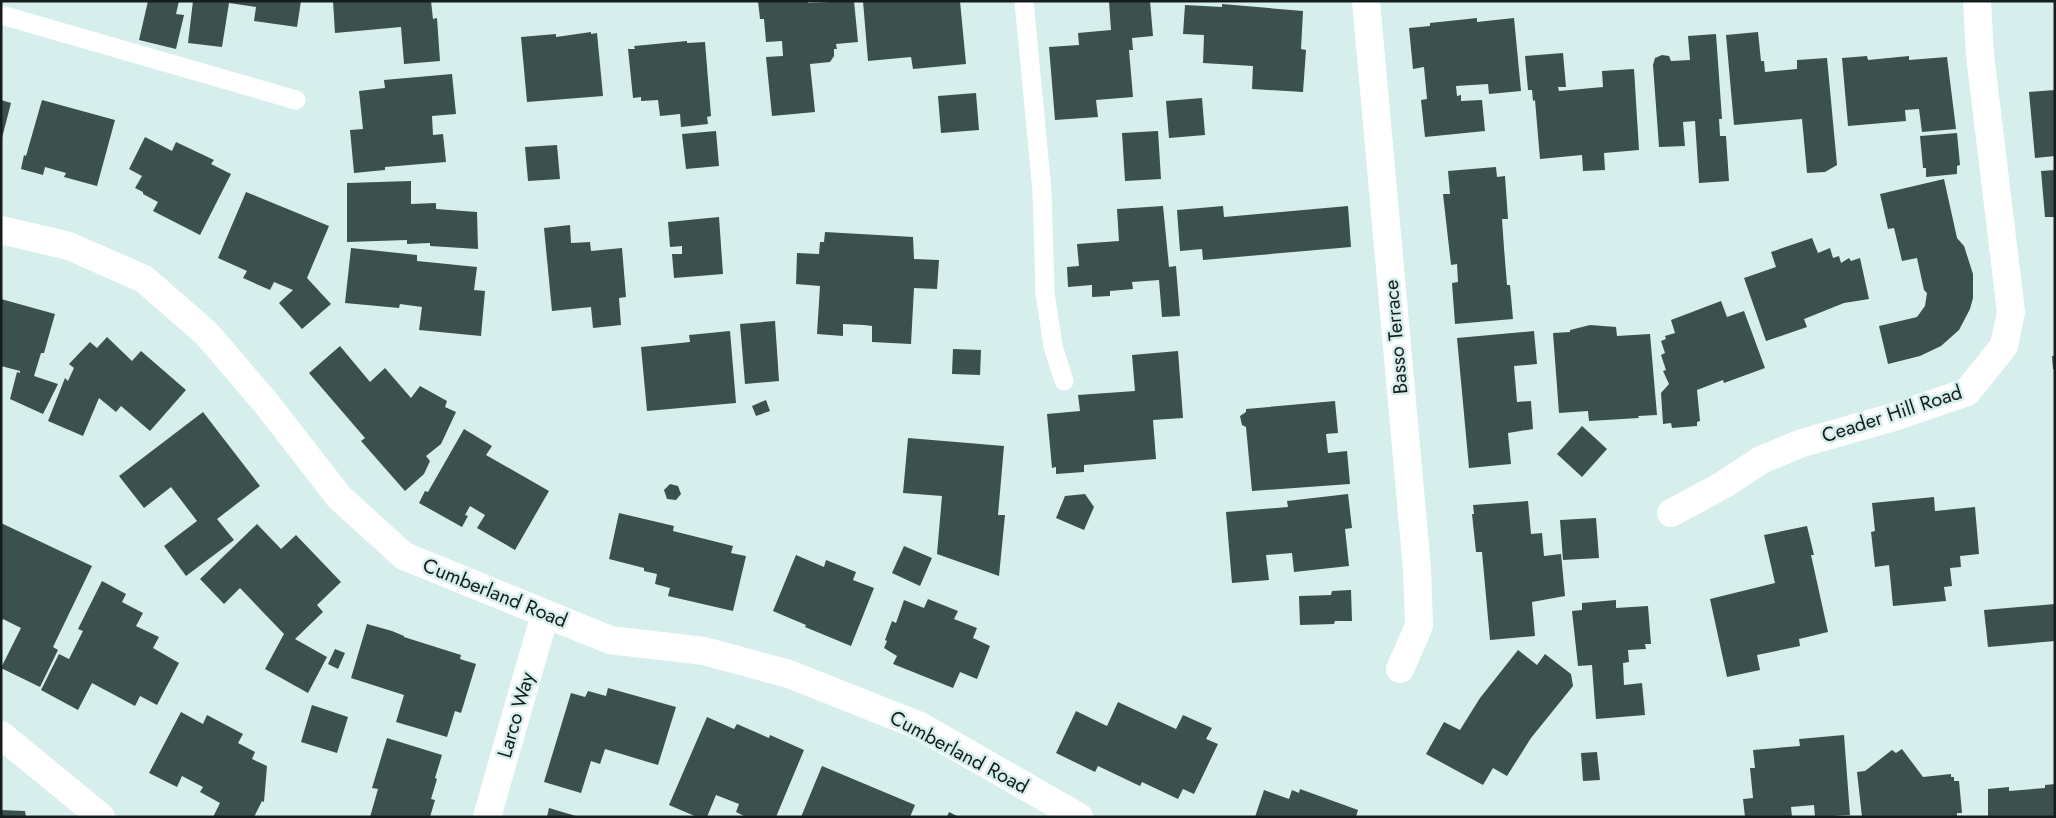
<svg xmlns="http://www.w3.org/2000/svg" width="2056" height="818" viewBox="0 0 2056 818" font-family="Jost,sans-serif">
<rect width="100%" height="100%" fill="#d7efec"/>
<g fill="#3c504d">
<path d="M148,1H179L176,14L184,15L176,49L139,40Z"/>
<path d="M193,1H301L297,27L254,21L256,7L229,3L222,47L188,43Z"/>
<path d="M333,1H431L433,19L437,18L440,61L404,64L401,27L335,33Z"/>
<path d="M758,1H808V3L854,1L858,42L836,44L837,49H834V56L830,62L810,64L815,112L772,116L766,57L783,56L782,41L766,42L764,19H760Z"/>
<path d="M863,1H960L966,64L913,69L911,57L868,61Z"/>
<path d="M1109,1H1150L1153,36L1132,38L1133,50H1129L1133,97L1096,100L1098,117L1055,120L1049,47L1079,45L1078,33L1111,30Z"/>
<path d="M1222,4L1303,11L1301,49L1306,50L1303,92L1252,89L1253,66L1203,63L1204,35L1183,34L1185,5L1222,7Z"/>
<path d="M1477,18V22L1514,18L1521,91L1489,94L1488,84L1456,86L1457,96L1461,95V101L1482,100L1485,131L1425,137L1421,100L1427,99L1424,67L1413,69L1409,28L1430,26V23Z"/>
<path d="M591,32V34L597,33L603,96L527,102L521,37L556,34V37Z"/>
<path d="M1758,32L1761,61H1764L1765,72L1797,69V60L1827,58L1837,165L1825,172L1807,173L1802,119L1734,125L1726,35Z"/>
<path d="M1716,34L1722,119H1719L1720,136H1726L1729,181L1699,183L1695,121L1683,122L1685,146L1659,147L1653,65L1655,58L1662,55L1669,56L1671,61L1690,60L1688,36Z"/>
<path d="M687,41V43L705,42L711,116L707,117L708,124L681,127L680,114L660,116L658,100L641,101V97L633,98L628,49H635L634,46Z"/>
<path d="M1563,53L1566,87H1558L1559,91L1603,87L1602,71L1634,69L1639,150L1604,153L1605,170L1583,171L1582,155L1540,159L1535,100L1533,101L1532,90H1528L1525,56Z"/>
<path d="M1867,56L1868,60L1909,56V60L1947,57L1956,129L1922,132L1919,109L1905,110L1906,121L1848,126L1842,58Z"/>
<path d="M452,74L456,114L432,116L433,135L443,134L446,162L385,167V170L354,173L350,130L363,129L359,91L385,88L384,80Z"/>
<path d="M2055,90V156L2035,158L2029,92Z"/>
<path d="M976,93L979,130L941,133L938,96Z"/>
<path d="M1202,98L1205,135L1169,138L1166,101Z"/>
<path d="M1,100L11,103L2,138H1Z"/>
<path d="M42,100L115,120L97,186L64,177L66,173L45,167L43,175L21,169L24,155L26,156Z"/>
<path d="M716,131L719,166L686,169L682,134Z"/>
<path d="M1158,131L1161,179L1125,181L1122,133Z"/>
<path d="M1957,133L1960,165L1957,166V174L1926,177V168H1923L1920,136Z"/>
<path d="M145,137L172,151L176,142L214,160L211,164L231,174L200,235L153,211L158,202L143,194V192L135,188L142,176L129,169Z"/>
<path d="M557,145L560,179L528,181L525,147Z"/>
<path d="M1496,167L1497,177L1505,176L1508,219H1502L1504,248L1507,285H1510L1513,319L1455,324L1452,283L1458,282L1457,264L1451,265L1443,194H1450L1448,171Z"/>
<path d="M2055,170V217H2045L2041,171Z"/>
<path d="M1944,179L1957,238L1964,246L1973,274V298L1970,309L1959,330L1941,346L1920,356L1888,364L1879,326L1917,317L1925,306L1927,293L1924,290L1917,258L1902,261L1894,228L1888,229L1880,194Z"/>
<path d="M411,181V204L436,203V209L477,212L478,249L430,246V243L407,244V240L347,242V183Z"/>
<path d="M246,192L329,226L307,278L331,304L302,329L279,303L293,290L274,282L270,290L243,278L247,271L218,258Z"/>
<path d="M1163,206L1169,267L1176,266L1180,316L1162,317L1159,280L1132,282L1133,289L1110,291V296L1092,297V285L1068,287L1067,267L1079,266L1077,244L1119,241L1117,209Z"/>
<path d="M1223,206L1224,217L1348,206L1351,247L1203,260L1202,249L1180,251L1177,210Z"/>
<path d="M719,217L723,274L674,278L672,254H682V246L670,247L668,222Z"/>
<path d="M570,225L571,243L590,242L591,251L622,248L626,297L619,298L621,325L593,328L591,307L552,311L544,228Z"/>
<path d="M825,232L913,237L914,259L939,260L937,289L914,288L911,344L872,342V326L864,325L843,324V336L817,334L820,286L796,284L797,253L819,254L820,242H824Z"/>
<path d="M1812,238L1818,253L1830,248L1833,258L1839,256L1841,263L1849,258L1851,261L1860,258L1869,299L1844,303L1804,319L1807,327L1766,341L1744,278L1776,267L1771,252Z"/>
<path d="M351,248L417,255V261L477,267L474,290L485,291L481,336L419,330L422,307L400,304L399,308L345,303Z"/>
<path d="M1,299L55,314L44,353H41L34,376L58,384L43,414L10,399L17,372L20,373V371L1,366Z"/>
<path d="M1721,301L1727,317L1744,311L1765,368L1724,383L1723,380L1697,390L1700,421L1697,422V426L1672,428L1671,423L1663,424L1661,393L1669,384L1663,371L1666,370L1661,355L1665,353L1661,341L1666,339L1665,336L1675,333L1671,320Z"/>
<path d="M775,321L779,381L745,384L740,324Z"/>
<path d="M1590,325L1616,327L1617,336L1650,334L1657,415L1638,416L1639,418L1589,421L1588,411L1559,413L1553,333L1570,332V330Z"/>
<path d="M730,331L736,403L647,411L641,347L690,342L689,335Z"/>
<path d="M1534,331L1537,364L1514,366L1517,402L1531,401L1533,429L1508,433L1511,464L1469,468L1457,338Z"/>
<path d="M107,337L132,361L141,351L186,390L150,431L121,406L116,412L99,398L83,436L48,421L65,378L68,381L74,368L69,364L90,342L97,348Z"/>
<path d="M340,346L370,382L385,368L411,398L420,386L447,401L445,407L456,412L441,444L426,456L430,461L424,474L405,491L361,441L365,438L309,373Z"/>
<path d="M953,349L981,350L980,375L952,374Z"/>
<path d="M1178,351L1183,418L1153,420L1156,459L1084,465V472L1056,474V467L1052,468L1047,414L1080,411L1078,395L1135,391L1132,355Z"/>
<path d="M2052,356H2055V369H2053Z"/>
<path d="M766,400L770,411L756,416L752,406Z"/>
<path d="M1335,401L1338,433L1326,434L1328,453L1347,451L1350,484L1252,491L1246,427L1242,425L1240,416L1246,412V409Z"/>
<path d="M203,412L260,486L217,519L234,540L186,576L164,546L197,521L171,487L144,508L119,476Z"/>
<path d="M1582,426L1607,449L1582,477L1557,454Z"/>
<path d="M464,429L492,446L486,455L549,491L515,550L477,528L485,515L470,506L465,515L468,516L462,527L419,503L425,491L428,492Z"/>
<path d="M908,438L1004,446L998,515H1005L999,576L937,554L942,496L903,493Z"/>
<path d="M670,484L678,486L681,494L676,500L667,499L664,490Z"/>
<path d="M1085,494L1094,507L1084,530L1056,518L1065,496Z"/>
<path d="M1348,494L1352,528L1345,529L1349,566L1294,572L1292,553L1266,555L1269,580L1232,583L1226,512L1288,507L1287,501Z"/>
<path d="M1934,497L1935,511L1975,507L1979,554L1960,556L1961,567L1950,568L1952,586L1944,587L1946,601L1893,606L1889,565L1875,567L1871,532L1875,531L1872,503Z"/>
<path d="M1528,501L1531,534L1542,533L1544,556L1561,554L1565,596L1532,602L1535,636L1490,640L1482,552H1476L1472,514H1474L1473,505Z"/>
<path d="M619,513L674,526L673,531L733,546L731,553L746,556L733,611L668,596L670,588L655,584L657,574L644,571V568L609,559Z"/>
<path d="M1596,518L1599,558L1563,560L1560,520Z"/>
<path d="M1,523L92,566L53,647L58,650L40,687L1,668L21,628L3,619L1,623Z"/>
<path d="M257,524L281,549L296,535L341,582L317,605L323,612L295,639L327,657L308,693L265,669L284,634L240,588L224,604L200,579Z"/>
<path d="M1807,526L1814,555H1811L1828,632L1799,639L1800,646L1757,655L1760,670L1727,677L1710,599L1775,583L1764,535Z"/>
<path d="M904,546L932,558L920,586L892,573Z"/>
<path d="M796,555L824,567L826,560L856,572L853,580L874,588L851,646L805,627L806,625L773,611Z"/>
<path d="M102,581L126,594L122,602L143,613L136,626L159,637L153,648L179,663L157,705L140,696L135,706L92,683L78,710L41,690L59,654L69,659L83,631L78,629Z"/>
<path d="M1351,590L1352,621H1335L1334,624L1300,625L1299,596L1331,595L1332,591Z"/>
<path d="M928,599L958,611L954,619L977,628L973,638L990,646L977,679L960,672L953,688L893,664L897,656L884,648L887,641L885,640L892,621L896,623L904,600L924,608Z"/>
<path d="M1616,600V608L1648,606L1651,644H1645L1646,649L1628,650L1629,662L1623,663L1624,685L1642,683L1645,715L1596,719L1592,665L1578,666L1572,611L1582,610V603Z"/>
<path d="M2055,604V641L1988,647L1984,610Z"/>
<path d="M367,624L392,631L404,636V637L461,655L460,659L476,664L461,713L455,711L447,737L396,722L404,695L351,678Z"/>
<path d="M335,649L345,653L338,669L328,664Z"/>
<path d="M1518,650L1537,665L1545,654L1571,674L1573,686L1531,738L1507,776L1493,768L1483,785L1426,754L1444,722L1460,730L1480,698Z"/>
<path d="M608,688L676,707L658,765L605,749L600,764L591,761L581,793L544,782L571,693L585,697L588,691L606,696Z"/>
<path d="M1118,702L1176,729L1183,715L1212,728L1206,739L1218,744L1194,794L1183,789L1178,799L1142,782L1140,786L1098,766L1095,772L1056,753L1076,711L1107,726Z"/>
<path d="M312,705L348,717L337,753L301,742Z"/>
<path d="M181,712L203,724L207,715L243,734L238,743L255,752L252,759L267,766L264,802L262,801L254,817H213L220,803L200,792L203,787L182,776L177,787L149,773Z"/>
<path d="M707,717L734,729L737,724L769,738L770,735L804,750L776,817H746L736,812L739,804L716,795L707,817H697L669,805Z"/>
<path d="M1844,735L1850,815L1815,817L1814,805L1791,807L1792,817H1745L1743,799L1753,798L1750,768H1755L1753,750L1800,746L1799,739Z"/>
<path d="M387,738L442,755L435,778L437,779L431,799L435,800L430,817H370L378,789L372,788Z"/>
<path d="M1902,749L1923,777L1951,774V777H1954V781H1959L1962,813H1957V817H1862L1857,772L1865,771L1892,750L1896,753Z"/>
<path d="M1597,752L1600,780L1583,781L1581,753Z"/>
<path d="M822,766L915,805L910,817H801Z"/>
<path d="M2055,784V817H1988V789L2009,787V791L2045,788V785Z"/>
<path d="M1300,789L1358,810L1356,817H1255L1264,790L1289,799L1292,790L1299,793Z"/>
<path d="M549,808L576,816V817H547Z"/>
<path d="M1,810L25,811L26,817H1Z"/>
<path d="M949,812L959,817H947Z"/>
</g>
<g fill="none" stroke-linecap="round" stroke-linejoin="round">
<g stroke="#fff" stroke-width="19">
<path d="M1024,1L1042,191L1045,293L1053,346L1064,381"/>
<path d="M1,15L296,100"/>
</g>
<g stroke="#fff" stroke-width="28">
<path d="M1366,1L1417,569L1419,626L1400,669"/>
<path d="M1,230L69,246L144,279L207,334L266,403L339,497L404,556L610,640L704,651L789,674L920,726L1079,817"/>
<path d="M1671,513L1723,485L1761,460L1802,443L1894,417L1967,392L2004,346L2011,312L1980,55L1977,1"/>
<path d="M1,735L101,817"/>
<path d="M487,817L545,614"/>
</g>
</g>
<g text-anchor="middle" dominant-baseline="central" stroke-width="5" stroke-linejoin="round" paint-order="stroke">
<g font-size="20" fill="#151e1d" stroke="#d7efec">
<text transform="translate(1396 337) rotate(-95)">Basso Terrace</text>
<text transform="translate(1892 414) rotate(-18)">Ceader Hill Road</text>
<text transform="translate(495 593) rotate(22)">Cumberland Road</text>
<text transform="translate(516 715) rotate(-74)">Larco Way</text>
<text transform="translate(959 752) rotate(28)">Cumberland Road</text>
</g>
</g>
<rect width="2056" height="818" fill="none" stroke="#151e1d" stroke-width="5"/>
</svg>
